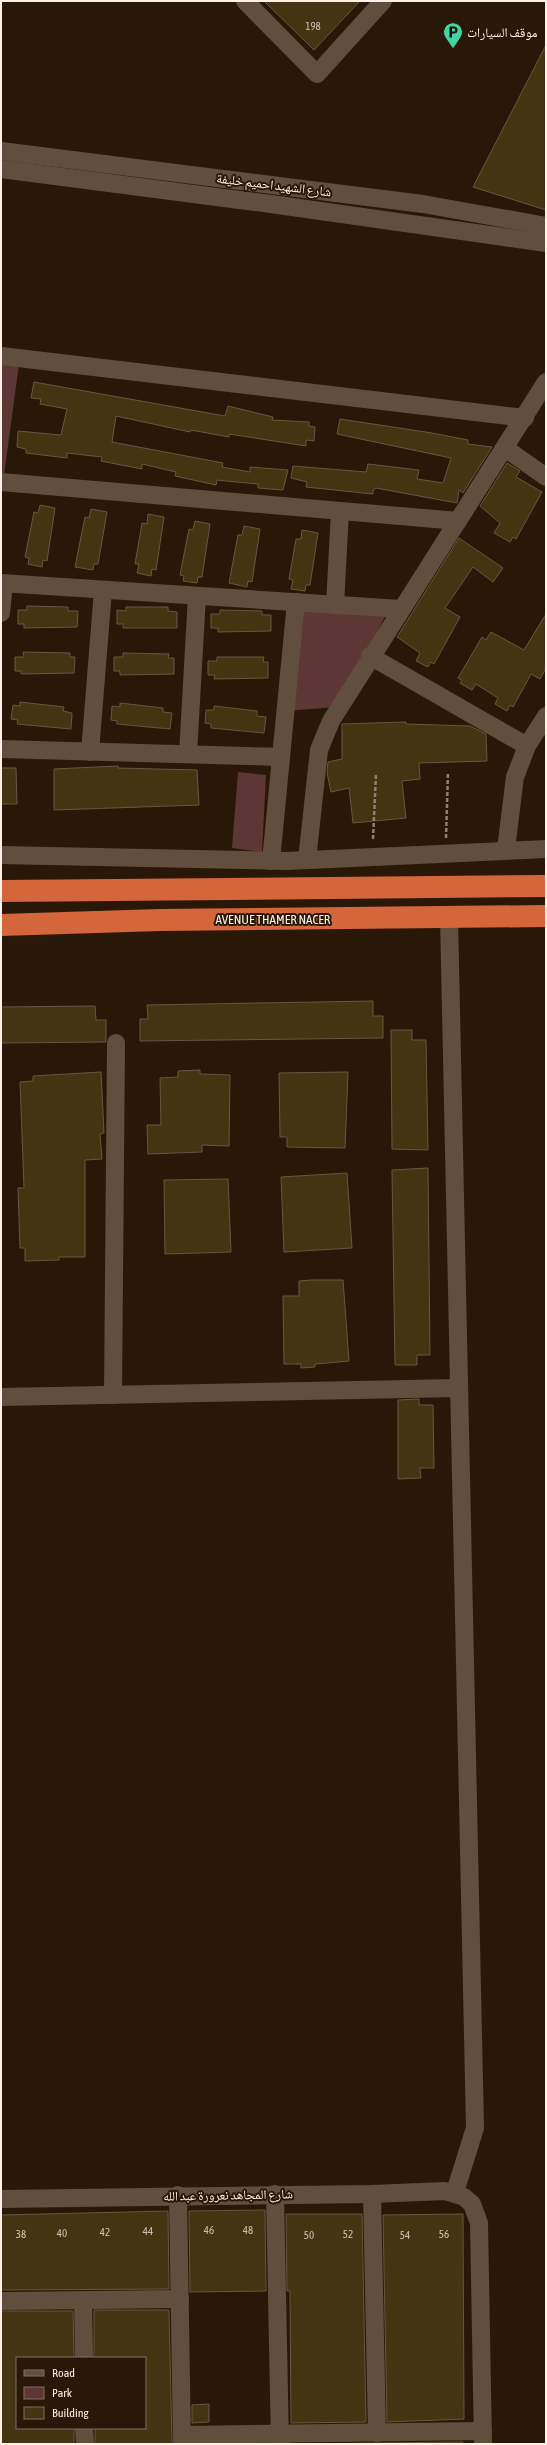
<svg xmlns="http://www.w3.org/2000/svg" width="547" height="2445" viewBox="0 0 547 2445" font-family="'Asap Condensed','Noto Naskh Arabic',sans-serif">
<rect width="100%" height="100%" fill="#291808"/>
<g fill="#5d3636">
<path d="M1,362L19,364L4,475H1Z"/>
<path d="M299,607L387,613L337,707L285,711Z"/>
<path d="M238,772L266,775L262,852L232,848Z"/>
</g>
<g fill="#443411" stroke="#655841">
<path d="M264,1H360L314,50Z"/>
<path d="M546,45V210L473,187Z"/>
<path d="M34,382L225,416L228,406L273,417L272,420L309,422V426L315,427L314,441L306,440V446L229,434V437L191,430L190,432L116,416L112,442L223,463L222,467L250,472V467L288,470L283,490L258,488V484L226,481L217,480L216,485L175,476L176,472L142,464V469L101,461L102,457L67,453V458L26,453V449L17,447L18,431L61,435L67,409L40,404L41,399L31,398Z"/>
<path d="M340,419L432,433L468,440V444L492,447L463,493L459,490L457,503L376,488L373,490V494L306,487L307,482L291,478L293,466L366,472L368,464L419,470L417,479L443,483L451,458L337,434Z"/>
<path d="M507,463L520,471L516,477L542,492L516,539L513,537L510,542L494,533L500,523L480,506Z"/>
<path d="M40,505L55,508L47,561L43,560L42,567L28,564L29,558L25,557L34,512L38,513Z"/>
<path d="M91,509L107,512L98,564H94L93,570L75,567L85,517L89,518Z"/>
<path d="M148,514L164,517L156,570L152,569L151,576L137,573L139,564H135L142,523L147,524Z"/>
<path d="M195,521L210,524L202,577H198L197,583L183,581L184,576L180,575L189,529L193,530Z"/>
<path d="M244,526L260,529L252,582L248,581L247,587L229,583L238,535H242Z"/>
<path d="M302,530L318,533L310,585H306L305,591L291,589L293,580L289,579L296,539H301Z"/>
<path d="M459,538L503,568L493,582L473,567L445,608L460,617L434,664L431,662L428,667L416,661L420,653L397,637Z"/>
<path d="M27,606L68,607V611H78L77,627L24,628V624H18V610H27Z"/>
<path d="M126,607H168V611L177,612V628H123V624H117V610L126,611Z"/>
<path d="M220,610L262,611V615H271V631L218,632V628H211V614H220Z"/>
<path d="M546,614V668L540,679L531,674L513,707L510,705L507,711L495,704L498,698L476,684L472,690L460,683L462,680L458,678L482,637L486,640L491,632L524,650Z"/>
<path d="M23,652L70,653V657H75L74,673L21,674V671H15V657H24Z"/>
<path d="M123,653L169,654L168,658H174V674L120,675V671H114V657H123Z"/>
<path d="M217,657H264L263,662H268V678L214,679L215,675H208V661H217Z"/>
<path d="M20,702L64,707L63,711L72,713L71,729L17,724L18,720L11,719L13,705L20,706Z"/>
<path d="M120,703L163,708V712L172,713L170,729L117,724V721L111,720L112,706L120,707Z"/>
<path d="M214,706L257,711V716L266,717L264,733L211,728V724L205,723L206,710H214Z"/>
<path d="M406,722V724L470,726L486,734L487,761L419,763L420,779L402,781L406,818L353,823L349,788L331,792L327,773L328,762L342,759V724Z"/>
<path d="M118,766V768L197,770L199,805L54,810V769Z"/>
<path d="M1,768H16L17,804H1Z"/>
<path d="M373,1001V1016H383V1038L140,1041V1019H148L147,1005Z"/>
<path d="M95,1006L96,1020H106V1042L1,1043V1007Z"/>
<path d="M391,1030H412V1040H426L428,1150L392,1149Z"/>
<path d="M200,1070V1074L230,1075L229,1146L202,1145V1152L148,1154L147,1125H161L160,1078L178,1077V1071Z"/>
<path d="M101,1072L104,1133L100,1134L102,1159L85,1160V1257H59V1260L25,1261V1248H20L18,1188H24L20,1082L33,1081V1076Z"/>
<path d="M348,1072L345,1148L287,1147V1137H280L279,1073Z"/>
<path d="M428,1168L430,1355H417V1365H395L392,1170Z"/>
<path d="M347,1173L352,1248L284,1252L281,1177Z"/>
<path d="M228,1179L231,1252L165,1254L164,1180Z"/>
<path d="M312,1280H343L349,1361L315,1364V1367L301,1368V1364H284L283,1296H299V1281Z"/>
<path d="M419,1399V1405H433L434,1468H420L421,1478L398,1479V1400Z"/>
<path d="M265,2210L266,2291L190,2292L189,2211Z"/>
<path d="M168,2211L169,2289L1,2290V2215Z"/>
<path d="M286,2214H362L366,2422L291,2423L290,2291H287Z"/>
<path d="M463,2214L464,2419L387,2422L383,2215Z"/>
<path d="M94,2310H169L172,2444H95V2428H145V2358H94Z"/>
<path d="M1,2311H73L74,2358H17V2428H74V2444H1Z"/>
<path d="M209,2404V2422L192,2423V2405Z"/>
<path d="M463,2442V2444H295L378,2443Z"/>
</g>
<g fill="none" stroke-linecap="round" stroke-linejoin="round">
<g stroke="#908174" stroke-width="2.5" stroke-dasharray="4 2" stroke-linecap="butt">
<path d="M446,838L448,772"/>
<path d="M373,839L376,774"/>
</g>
<g stroke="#624e3c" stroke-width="18">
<path d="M245,1L317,74L383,1"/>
<path d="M1,151L423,204L546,226"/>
<path d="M1,169L271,204L546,243"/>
<path d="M1,356L525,418"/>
<path d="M505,448L546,477"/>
<path d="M1,482L458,521"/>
<path d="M1,583L401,609"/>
<path d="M335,605L340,511"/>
<path d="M1,613L4,584"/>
<path d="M370,656L527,746"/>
<path d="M1,749L281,757"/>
<path d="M90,752L103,590"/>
<path d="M188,754L197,596"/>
<path d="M506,849L515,777L527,746L546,716"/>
<path d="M1,855L287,861L546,849"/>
<path d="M307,860L319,750L331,721L546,382"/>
<path d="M271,861L296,602"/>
<path d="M449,917L475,2128L455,2192"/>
<path d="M113,1395L116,1043"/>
<path d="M1,1397L459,1388"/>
<path d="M275,2194L280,2444"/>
<path d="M372,2194L377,2433"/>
<path d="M178,2195L182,2444"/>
<path d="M1,2199L372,2194L445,2191L464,2197L472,2204L479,2223L483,2444"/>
<path d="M83,2300L84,2358"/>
<path d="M1,2301L180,2299"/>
<path d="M84,2428L85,2444"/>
<path d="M182,2435L483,2431"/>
</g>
<g stroke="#d4663b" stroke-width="22">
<path d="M1,891L546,886"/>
<path d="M1,925L160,920L546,916"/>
</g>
</g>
<defs>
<symbol id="parking-pin" viewBox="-11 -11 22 30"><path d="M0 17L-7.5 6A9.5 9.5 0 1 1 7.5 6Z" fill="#44d49f" stroke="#291808"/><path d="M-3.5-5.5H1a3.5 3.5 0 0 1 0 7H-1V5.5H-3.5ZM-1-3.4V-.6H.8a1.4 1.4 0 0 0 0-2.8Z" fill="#111"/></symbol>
</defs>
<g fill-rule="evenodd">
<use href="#parking-pin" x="442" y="21" width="22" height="30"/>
</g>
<g text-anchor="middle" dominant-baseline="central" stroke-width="4" stroke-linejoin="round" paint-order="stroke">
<g font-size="11" fill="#d0c2b2">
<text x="313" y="26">198</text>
<text x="209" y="2230">46</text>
<text x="248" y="2230">48</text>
<text x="148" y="2231">44</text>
<text x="105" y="2232">42</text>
<text x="62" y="2233">40</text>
<text x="21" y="2234">38</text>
<text x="348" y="2234">52</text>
<text x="444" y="2234">56</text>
<text x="309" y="2235">50</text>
<text x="405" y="2235">54</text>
</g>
<g font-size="13" fill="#fef1e7" stroke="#291808" text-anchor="start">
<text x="467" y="32">موقف السيارات</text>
</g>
<g font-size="13" fill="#fef1e7" stroke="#291808">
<text transform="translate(274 185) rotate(7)">شارع الشهيد احميم خليفة</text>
<text x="273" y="919">AVENUE THAMER NACER</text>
<text transform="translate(228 2195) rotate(-1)">شارع المجاهد نعرورة عبد الله</text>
</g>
</g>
<rect width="547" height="2445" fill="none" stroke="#fef1e7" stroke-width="4"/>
<rect x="16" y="2357" width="130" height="72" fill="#291808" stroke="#7e6f61"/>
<rect x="24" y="2370" width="20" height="6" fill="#624e3c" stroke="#7e6f61"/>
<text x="52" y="2377" font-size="12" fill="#fef1e7">Road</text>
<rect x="24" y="2387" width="20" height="12" fill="#5d3636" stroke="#7e6f61"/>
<text x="52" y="2397" font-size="12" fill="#fef1e7">Park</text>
<rect x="24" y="2407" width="20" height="12" fill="#443411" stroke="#7e6f61"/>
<text x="52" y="2417" font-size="12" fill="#fef1e7">Building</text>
</svg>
